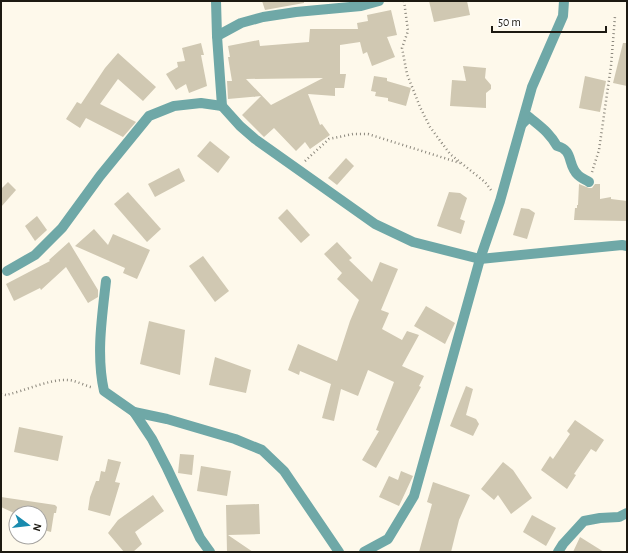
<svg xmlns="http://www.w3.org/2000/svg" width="628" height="553" viewBox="0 0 628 553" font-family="'Alegreya Sans',sans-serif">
<rect width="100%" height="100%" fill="#fef9eb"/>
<g fill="#d0c8b2" fill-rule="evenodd">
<path d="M262,1H304V3L265,10Z"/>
<path d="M429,1H467L470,15L434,22Z"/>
<path d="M391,10L397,35L387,37L395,57L372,66L367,52L363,54L360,42L340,45V74H346L344,88H335V96L308,94L320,125L322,124L330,135L310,149L305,142L296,151L274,128L264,137L242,115L261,96L228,99L227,81H232L228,57H230L228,46L259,40L260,46L309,42L310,29H358L357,23L368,21L367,15ZM323,78L271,105L246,79Z"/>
<path d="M201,43L204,55H201L207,86L189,93L186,84L176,90L166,74L178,67L177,62L185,61L182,48Z"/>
<path d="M623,43H627V86L613,83Z"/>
<path d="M118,53L156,87L143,101L118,79L100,104L136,122L123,137L86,118L80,128L66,119L77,102L81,104L105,68Z"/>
<path d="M463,66L486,68L485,78L491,85V89L486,93V108L450,106L452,80L466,81Z"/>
<path d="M374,76L387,78V81L411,88L406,106L388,101V98L375,96L376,92L371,91Z"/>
<path d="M585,76L606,81L600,112L579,108Z"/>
<path d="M210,141L230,157L218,173L197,156Z"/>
<path d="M346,158L354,166L337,185L328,178Z"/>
<path d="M179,168L185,181L155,197L148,184Z"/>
<path d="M8,182L16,190L1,207V189Z"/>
<path d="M579,184L589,188H592L595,184H600V199L611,197V199L627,201V221L574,220L575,208H577V205H578Z"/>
<path d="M128,192L161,229L147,242L114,204Z"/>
<path d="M449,192L460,193L467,198L460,219L465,221L461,234L437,226Z"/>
<path d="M521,208L529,209L535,213L527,239L513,235Z"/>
<path d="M287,209L310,235L301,243L278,218Z"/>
<path d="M37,216L47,230L35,241L25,226Z"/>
<path d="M94,229L108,245L113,234L150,250L137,279L123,273L125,268L75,246Z"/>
<path d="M69,242L98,290V297L88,303L66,267L41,290L40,288L14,301L6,284L50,261L49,260Z"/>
<path d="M337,242L352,258L349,260L372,282L380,262L398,269L381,310L389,313L382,329L402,340L407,331L419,335L402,366L424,376L419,386L421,387L376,468L362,460L379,431L376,430L394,382L368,370L358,396L341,389L334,421L322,418L331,384L300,371L299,375L288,370L298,344L337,361L350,321L359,300L337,279L342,273L324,254Z"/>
<path d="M203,256L229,291L215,302L189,266Z"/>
<path d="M426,306L455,323L445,344L414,326Z"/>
<path d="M149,321L185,330L180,375L140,364Z"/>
<path d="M215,357L251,370L246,393L209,385Z"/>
<path d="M466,386L473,389L466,415L476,419L479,424L473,436L450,426Z"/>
<path d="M575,420L604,440L596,452L591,449L574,474L576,475L567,489L541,470L550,456L553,459L570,434L567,431Z"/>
<path d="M19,427L63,436L58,461L14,452Z"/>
<path d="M180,454L194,455L192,475L178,473Z"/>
<path d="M108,459L121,462L115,482L120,483L110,516L88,510L90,497L96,481H99L101,471L105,472Z"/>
<path d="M503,462L513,470L532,498L511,514L498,495L494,500L481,489Z"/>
<path d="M201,466L231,471L227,496L197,491Z"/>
<path d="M401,471L413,476L399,506L379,497L389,476L398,480Z"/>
<path d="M433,482L470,495L459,520L451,552H419L432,504L427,502Z"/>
<path d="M153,495L164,511L135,532L142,544L133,552H124L108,533L118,520Z"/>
<path d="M1,497L55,505L57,507L56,513H54L51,532L40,529V513H14L1,507Z"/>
<path d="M259,504L260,534L228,535L253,552H227L226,505Z"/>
<path d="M532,515L556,528L546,546L523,532Z"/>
<path d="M580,537L604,552H573Z"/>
</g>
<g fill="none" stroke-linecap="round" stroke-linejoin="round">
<g stroke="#8b877c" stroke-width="2.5" stroke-dasharray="1 3" stroke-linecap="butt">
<path d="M404,1L408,31L402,48L407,74L420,107L430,127L450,154L485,182L491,190"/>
<path d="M305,161L329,139L353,134H368L460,163"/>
<path d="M592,172L599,150L611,66L615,16"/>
<path d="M1,394L6,395C24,391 50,379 67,380C75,380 83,385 91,387"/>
</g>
<g stroke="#6fa8a7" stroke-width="10">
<path d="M216,1L217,36L222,106L240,126L255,139L375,224L413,242L480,259L622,245L627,246"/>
<path d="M217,36L241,23L263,17L296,12L361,6L379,1"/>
<path d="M522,124L529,117C541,127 549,132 557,146C574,150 567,165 578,175C581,178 586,180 589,182"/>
<path d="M7,271L35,255L62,228L100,176L149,116L174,106L201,103L222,106"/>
<path d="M106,281C102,317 96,355 104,391L134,412L152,439L167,468L200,538L210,552"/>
<path d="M134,412L167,419L235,439L262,450L284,471L339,552"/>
<path d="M364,552L388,539L414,496L480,259L500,201L532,87L563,16L564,1"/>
<path d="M558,552L563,544L584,521L600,518L619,517L627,513"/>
</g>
</g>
<rect width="628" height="553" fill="none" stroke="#1d1a12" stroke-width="4"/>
<g transform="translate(28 525) rotate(105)"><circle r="19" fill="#ffffff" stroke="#a5a3a0"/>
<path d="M0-3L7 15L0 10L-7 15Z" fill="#198baf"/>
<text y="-6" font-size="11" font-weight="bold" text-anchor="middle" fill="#1d1a12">N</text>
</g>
<path d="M492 26v6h114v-6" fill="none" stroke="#1d1a12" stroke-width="2"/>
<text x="498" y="26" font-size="12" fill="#1d1a12" stroke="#ffffff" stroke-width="3" paint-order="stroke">50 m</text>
</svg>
